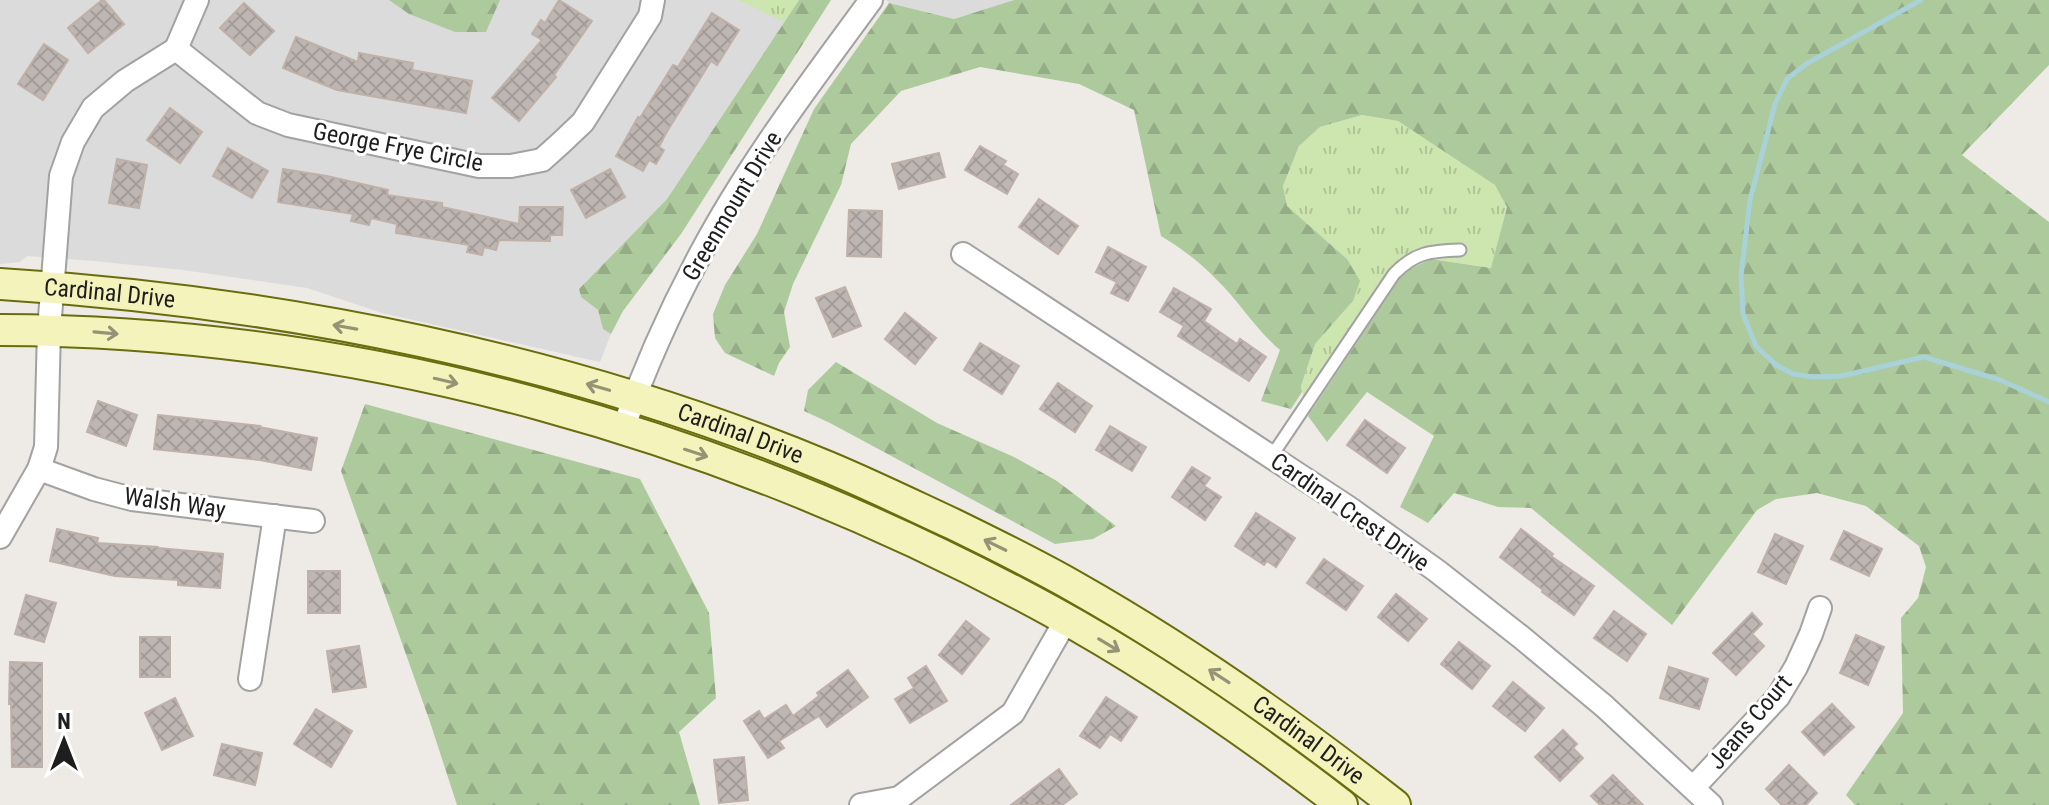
<svg xmlns="http://www.w3.org/2000/svg" width="2049" height="805" viewBox="0 0 2049 805" font-family="'Roboto Condensed',sans-serif">
<defs>
<pattern id="grass-tufts" width="24" height="20" patternUnits="userSpaceOnUse" patternTransform="scale(2)"><rect width="24" height="20" fill="#cde5ae"/><path d="M3 7l-1-3M5 7V3M7 7l1-3M15 17l-1-3M17 17v-4M19 17l1-3" fill="none" stroke="#b0c495"/></pattern>
<pattern id="forest-firs" width="22" height="20" patternUnits="userSpaceOnUse" patternTransform="scale(2)"><rect width="22" height="20" fill="#adca9d"/><path d="M5 1l3.5 6h-7zM16 11l3.5 6h-7z" fill="#94ad87"/></pattern>
<pattern id="building-cross-hatch" width="8" height="8" patternUnits="userSpaceOnUse" patternTransform="scale(2)"><rect width="8" height="8" fill="#beb6b2"/><path d="M0 0l8 8M0 8l8-8" fill="none" stroke="#a39c99"/></pattern>
</defs>
<rect width="100%" height="100%" fill="#eeeae5"/>
<g fill="#dcdbdb">
<path d="M0,0H799L667,199L579,289L581,297L598,310L603,329L611,334L600,362L382,313L307,288L183,270L94,261L27,256L20,262L0,264Z"/>
<path d="M886,0H1014L954,19L889,3Z"/>
</g>
<g fill="url(#grass-tufts)">
<path d="M738,0H799L784,22Z"/>
<path d="M1362,115L1398,121L1496,185L1507,206L1492,268L1432,259L1404,272L1308,416L1301,386L1315,344L1353,301L1347,259L1287,206L1283,186L1299,146L1320,127Z"/>
</g>
<g fill="url(#forest-firs)">
<path d="M389,0H500L486,32H455L409,14Z"/>
<path d="M799,0H831L681,234L623,311L611,334L603,329L598,310L581,297L579,289L667,199Z"/>
<path d="M1014,0H2049V65L1962,155L2049,222V805H1855L1846,795L1903,713L1901,618L1918,598L1926,567L1919,546L1866,506L1817,493L1776,499L1757,510L1672,625L1531,508L1498,507L1454,493L1428,523L1400,507L1434,436L1367,392L1327,442L1308,416L1404,272L1431,259L1491,268L1507,207L1495,185L1398,121L1362,115L1320,127L1299,146L1283,186L1287,206L1347,259L1360,281L1353,301L1315,344L1301,386L1302,392L1291,409L1261,401L1280,350C1254,328 1240,302 1216,279C1200,262 1181,248 1161,236L1134,110L1079,84L980,67L901,91L851,144L841,185L793,284L784,312L790,347L779,363L774,376L725,353L715,338L713,314L725,285L757,234L814,109L889,3L954,19Z"/>
<path d="M836,362L937,423L1014,457L1057,481L1116,526L1093,539L1055,544L830,423L804,411L808,390Z"/>
<path d="M365,404L640,479L709,613L716,698L679,732L700,805H457L430,722L341,471Z"/>
</g>
<g fill="none" stroke-linecap="round" stroke-linejoin="round">
<path stroke="#a8d1d8" stroke-width="5" d="M1921,0L1806,64L1787,79L1775,104L1750,200L1741,276L1743,314L1756,346L1776,365L1793,374L1813,377L1841,376L1924,357L2000,380L2049,402"/>
</g>
<g fill="url(#building-cross-hatch)" stroke="#bfb0a8" stroke-width="2">
<path d="M102,0H104L124,24L88,53L68,28Z"/>
<path d="M559,0L592,21L554,75L556,77L519,121L492,98L542,40L532,34L541,20L545,23Z"/>
<path d="M244,3L274,31L250,55L220,28Z"/>
<path d="M712,13L739,30L717,65L711,61L666,133L659,147L664,150L656,164L649,160L643,171L616,156L638,117L640,118L673,65L678,67Z"/>
<path d="M296,37L358,62L359,53L413,63L412,70L472,81L466,113L337,90L283,68Z"/>
<path d="M44,44L68,60L43,100L18,84Z"/>
<path d="M170,108L202,132L180,163L147,140Z"/>
<path d="M980,146L1006,161L1003,165L1018,174L1007,194L965,170Z"/>
<path d="M228,148L268,171L252,198L213,176Z"/>
<path d="M939,153L945,177L899,189L892,164Z"/>
<path d="M117,159L147,165L139,208L109,203Z"/>
<path d="M283,169L327,176L388,190L387,195L442,203V207L519,224L520,207H563L562,235H550V241L499,240L496,250L484,247L482,255L467,252L469,245L396,233L397,224L371,218L369,225L351,221L353,214L278,202Z"/>
<path d="M610,169L625,197L586,218L571,190Z"/>
<path d="M1039,199L1078,226L1058,254L1019,227Z"/>
<path d="M849,210L882,211L881,257L847,256Z"/>
<path d="M1108,247L1146,267L1128,301L1111,293L1117,282L1096,272Z"/>
<path d="M845,287L861,326L833,337L816,298Z"/>
<path d="M1174,288L1211,309L1204,321L1237,344L1240,339L1266,357L1249,381L1178,336L1184,326L1160,312Z"/>
<path d="M905,313L936,338L915,364L885,339Z"/>
<path d="M980,343L1019,366L1002,394L964,370Z"/>
<path d="M1058,383L1092,406L1075,432L1040,409Z"/>
<path d="M98,401L137,415L126,446L87,432Z"/>
<path d="M158,415L260,426L259,427L317,438L311,470L260,460L154,449Z"/>
<path d="M1365,420L1405,448L1387,473L1347,445Z"/>
<path d="M1110,426L1146,447L1132,471L1096,450Z"/>
<path d="M1192,467L1210,478L1204,486L1221,497L1205,520L1172,497Z"/>
<path d="M1256,513L1295,538L1276,567L1267,561L1264,565L1235,546Z"/>
<path d="M57,529L98,538L97,543L158,547V548L223,554L220,588L178,585V580L115,576L50,561Z"/>
<path d="M1521,529L1553,554L1551,556L1594,586L1574,615L1542,592L1543,590L1500,557Z"/>
<path d="M1844,531L1882,549L1869,576L1831,559Z"/>
<path d="M1775,534L1803,546L1786,584L1758,572Z"/>
<path d="M1324,559L1363,586L1346,610L1307,583Z"/>
<rect x="308" y="571" width="32" height="42"/>
<path d="M1396,594L1427,619L1408,641L1378,617Z"/>
<path d="M26,595L56,603L44,642L15,634Z"/>
<path d="M1614,611L1646,634L1627,661L1594,638Z"/>
<path d="M1752,613L1762,624L1752,634L1764,646L1736,675L1713,653Z"/>
<path d="M966,621L989,639L962,674L939,655Z"/>
<path d="M1856,635L1884,647L1868,685L1840,673Z"/>
<rect x="140" y="637" width="30" height="40"/>
<path d="M1459,642L1490,666L1472,689L1441,664Z"/>
<path d="M359,646L366,687L333,692L327,651Z"/>
<path d="M10,662L42,663V767H12L11,704H9Z"/>
<path d="M926,666L947,701L910,723L895,699L914,688L908,678Z"/>
<path d="M1669,667L1708,679L1699,709L1660,698Z"/>
<path d="M848,670L868,697L827,727L819,716L779,741L784,748L768,758L744,721L759,711L764,719L786,705L793,716L819,696L817,693Z"/>
<path d="M1513,682L1544,708L1525,731L1493,706Z"/>
<path d="M1106,697L1137,717L1121,741L1110,734L1100,748L1080,736Z"/>
<path d="M175,698L193,736L162,750L145,713Z"/>
<path d="M1832,704L1854,727L1824,755L1802,732Z"/>
<path d="M316,709L352,731L331,767L294,744Z"/>
<path d="M1563,730L1577,744L1573,748L1583,758L1560,781L1535,757Z"/>
<path d="M222,744L262,753L255,785L214,775Z"/>
<path d="M744,757L748,800L719,803L714,760Z"/>
<path d="M1789,765L1817,793L1806,805H1782L1766,789Z"/>
<path d="M1059,769L1077,794L1062,805H1011Z"/>
<path d="M1613,775L1643,805H1600L1591,796Z"/>
</g>
<g fill="none" stroke-linecap="round" stroke-linejoin="round">
<defs>
<path id="service" d="M1271,457L1394,274C1415,252 1431,251 1460,250"/>
<g id="minor">
<path d="M176,49L257,113L288,125L479,166H511L542,160L562,142L583,122L650,16L653,0"/>
<path d="M963,254L1349,508L1437,571L1521,637L1604,706L1711,805"/>
<path d="M623,429C644,369 670,311 700,255C748,164 811,82 871,0"/>
<path d="M39,469L94,489L132,499L313,521"/>
<path d="M0,537L39,469L46,447L49,330L61,176L73,142L93,108L125,81L176,49L197,0"/>
<path d="M250,679L275,516"/>
<path d="M1693,788L1778,697L1796,667L1811,634L1820,608"/>
<path d="M861,805L899,798L1013,713L1066,620"/>
</g>
<g id="secondary">
<path id="s1" d="M0,284C279,301 570,359 828,467C871,485 912,505 953,524C994,544 1035,564 1075,587C1188,651 1293,725 1395,805"/>
<path d="M0,330C367,331 730,436 1051,611C1153,667 1250,734 1342,805"/>
</g>
</defs>
<use href="#service" stroke="#a2a2a2" stroke-width="15"/>
<use href="#minor" stroke="#a2a2a2" stroke-width="26"/>
<use href="#secondary" stroke="#696d0d" stroke-width="34"/>
<use href="#service" stroke="#fff" stroke-width="11"/>
<use href="#minor" stroke="#fff" stroke-width="22"/>
<use href="#secondary" stroke="#f4f3bc" stroke-width="30"/>
</g>
<defs><path id="oneway-shaft" d="M-6 0H5M1.5-3L5.5 0L1.5 3" fill="none" stroke-width="1.6" stroke-linecap="round" stroke-linejoin="round" transform="scale(2)"/></defs>
<g stroke="#949375">
<use href="#oneway-shaft" transform="translate(345 327) rotate(-170)"/>
<use href="#oneway-shaft" transform="translate(106 333) rotate(5)"/>
<use href="#oneway-shaft" transform="translate(446 381) rotate(13)"/>
<use href="#oneway-shaft" transform="translate(598 387) rotate(-164)"/>
<use href="#oneway-shaft" transform="translate(696 453) rotate(18)"/>
<use href="#oneway-shaft" transform="translate(995 545) rotate(-154)"/>
<use href="#oneway-shaft" transform="translate(1109 645) rotate(31)"/>
<use href="#oneway-shaft" transform="translate(1219 676) rotate(-147)"/>
</g>
<g text-anchor="middle" dominant-baseline="central" stroke-width="6" stroke-linejoin="round" paint-order="stroke">
<g font-size="24" fill="#1e1e1e" stroke="#fff">
<text transform="translate(398 147) rotate(11)">George Frye Circle</text>
<text transform="translate(732 206) rotate(-59)">Greenmount Drive</text>
<text stroke="none"><textPath href="#s1" startOffset="110">Cardinal Drive</textPath></text>
<text stroke="none"><textPath href="#s1" startOffset="758">Cardinal Drive</textPath></text>
<text transform="translate(175 503) rotate(8)">Walsh Way</text>
<text transform="translate(1350 512) rotate(35)">Cardinal Crest Drive</text>
<text transform="translate(1750 722) rotate(-50)">Jeans Court</text>
<text stroke="none"><textPath href="#s1" startOffset="1406">Cardinal Drive</textPath></text>
</g>
</g>
<g transform="translate(64 741)" stroke="#ffffff" stroke-width="6" paint-order="stroke">
<path d="M0-6L14 30L0 20L-14 30Z" fill="#1e1e1e"/>
<text y="-12" font-size="22" font-weight="bold" text-anchor="middle" fill="#1e1e1e">N</text>
</g>
</svg>
